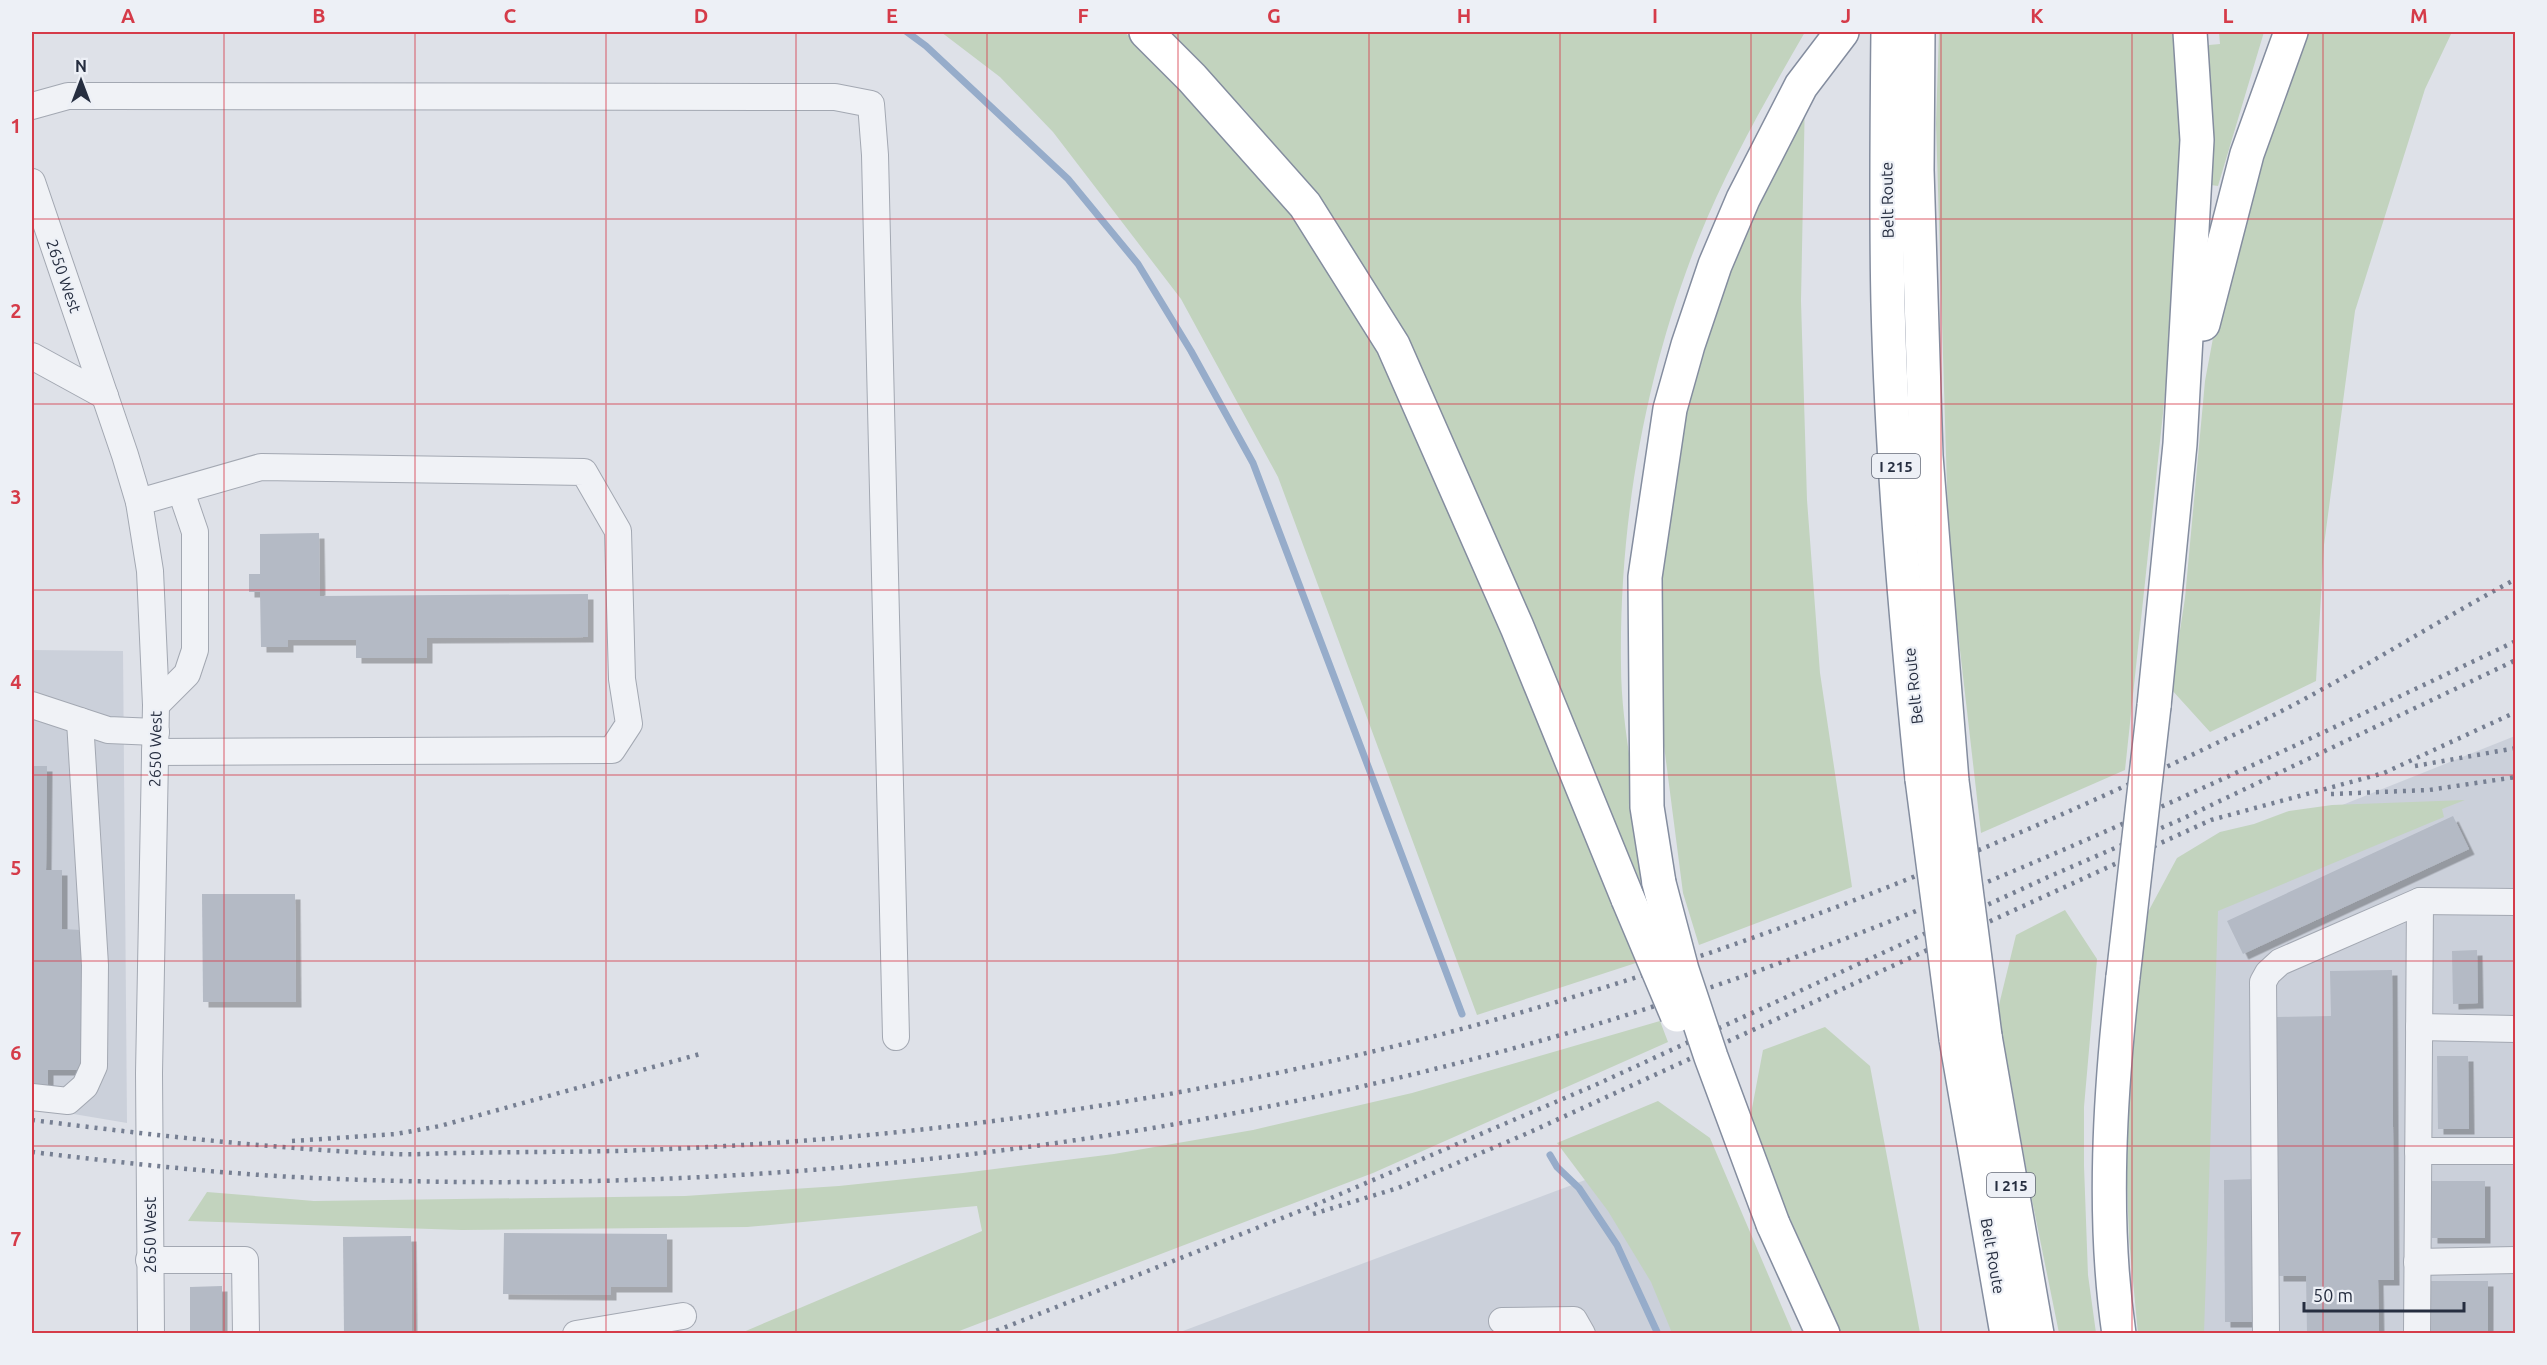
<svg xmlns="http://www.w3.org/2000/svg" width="2547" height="1365" viewBox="0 0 2547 1365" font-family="Ubuntu,sans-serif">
<defs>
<filter id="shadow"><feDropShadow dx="5.5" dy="5.5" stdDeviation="0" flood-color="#0004"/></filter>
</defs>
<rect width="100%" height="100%" fill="#dee1e8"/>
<g fill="#cbd0da">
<path d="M32,650L123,651L127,1123L32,1107Z"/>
<path d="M2515,736V1333L2168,1334L2207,859Z"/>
<path d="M1633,1162L1716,1334H1175Z"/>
</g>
<g fill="#c2d3be">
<path d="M941,32H1124L1157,60L1245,151L1332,268L1396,384L1645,960L1477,1015L1278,477L1181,299L1053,132L1000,77Z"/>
<path d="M1166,32H1805C1766,100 1727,167 1698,240C1645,374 1619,522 1621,665C1621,714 1631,761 1637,809C1641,836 1642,863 1644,890L1430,392L1291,167L1245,110Z"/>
<path d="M1939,32H2179L2182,49L2179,263L2125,770L1981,833L1949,554L1936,123Z"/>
<path d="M2219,32H2264L2218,186L2211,185L2209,45L2220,44Z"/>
<path d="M2302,32H2452L2425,89L2355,311L2324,545L2316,681L2210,732L2171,689L2185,598L2205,381L2219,306L2241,219Z"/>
<path d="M1805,95L1801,301L1807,500L1820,673L1852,887L1699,945L1683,893L1655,676L1653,615L1694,364L1723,266Z"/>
<path d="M2465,800L2442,809L2444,817L2218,911L2204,1333L2138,1334L2129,1238L2126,1157L2127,1072L2141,925L2177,858L2220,832L2254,824L2289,811L2332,805Z"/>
<path d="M2065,910L2097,959L2084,1107V1166L2088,1275L2096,1333H2059L2031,1195L1998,1009L2016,935Z"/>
<path d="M1660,1021L1668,1042L1373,1173L954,1333H741L982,1231L977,1206L747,1227L462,1230L188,1221L207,1192L314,1201L685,1196L839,1186L963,1173L1114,1154L1253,1130L1412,1093Z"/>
<path d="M1825,1027L1870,1066L1920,1333H1840L1749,1124L1763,1050Z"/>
<path d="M1658,1101L1710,1138L1793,1333H1672L1651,1282L1608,1211L1557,1143Z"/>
</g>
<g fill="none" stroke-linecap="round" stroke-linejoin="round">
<g stroke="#96acca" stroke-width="7">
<path d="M907,32L926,46L1068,179L1138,264L1191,351L1253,463L1462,1014"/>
<path d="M1550,1155L1557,1167L1579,1188L1617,1245L1658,1334"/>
</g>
</g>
<g fill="#b4bac5" filter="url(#shadow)">
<path d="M319,533L320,596L588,594V637L427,638V658H356V640H288V647H261L260,592H249V574H260V534Z"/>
<path d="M32,766H47L46,870H62V929L81,930V1070H48V1092H32Z"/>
<path d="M2453,816L2469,849L2243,954L2227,921Z"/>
<path d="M202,894H295L296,1002H203Z"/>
<path d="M2477,950L2478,1003L2453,1004L2452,951Z"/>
<path d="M2392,970L2394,1280H2378L2379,1334H2307L2306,1276H2278L2276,1017L2331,1016L2330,971Z"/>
<path d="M2437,1056H2468L2469,1129H2438Z"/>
<path d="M2255,1179L2257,1322H2225L2224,1180Z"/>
<path d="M2431,1181H2485V1238H2432Z"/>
<path d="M504,1233L667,1234V1287H611V1295L503,1294Z"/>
<path d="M411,1236L412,1334H344L343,1237Z"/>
<path d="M2430,1281H2488V1334H2431Z"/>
<path d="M222,1286V1334H190V1287Z"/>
</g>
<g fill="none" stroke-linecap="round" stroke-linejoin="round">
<defs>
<g id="minor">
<path d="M32,106L68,96H112L835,97L871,104L875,155L896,1037"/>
<path d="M32,182L125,455L139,502L150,571L156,705L149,1073L151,1334"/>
<path d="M32,356L105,396"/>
<path d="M139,502L261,467L584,472L618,531L622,679L629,724L612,750L155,752"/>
<path d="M32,705L108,730L156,732"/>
<path d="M156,705L187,674L195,650V532L181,491"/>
<path d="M2420,901L2516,902"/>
<path d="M2419,1027L2516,1029"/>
<path d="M32,1097L68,1101L85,1086L94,1066L95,965L80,721"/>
<path d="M2418,1151H2516"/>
<path d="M149,1260H245L246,1334"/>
<path d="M2417,1262L2516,1260"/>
<path d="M1502,1321L1574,1320L1582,1334"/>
<path d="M576,1334L683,1316"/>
<path d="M2266,1334L2263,982L2268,973L2280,962L2420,901L2417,1334"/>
</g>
<g id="highway">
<path d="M1146,32L1192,78L1305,205L1393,345L1517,627L1628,899"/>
<path d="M1888,32C1887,122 1886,213 1888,304C1892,462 1906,621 1922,779"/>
<path d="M1918,32L1917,170L1926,456L1952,781"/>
<path d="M2203,324L2247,154L2291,32"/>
<path d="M2154,706L2180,444L2197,140L2190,32"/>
<path d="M1659,883L1647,807L1645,577L1670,409L1688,345L1715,265L1743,199L1801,86L1842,32"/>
<path d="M1985,1036L2037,1334"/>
<path d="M1956,1039L2007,1334"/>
<path d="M1773,1224L1823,1334"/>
<path d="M2119,1334C2102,1218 2110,1092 2123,977"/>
</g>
</defs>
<use href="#minor" stroke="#a3a8b2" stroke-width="28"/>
<use href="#highway" stroke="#848d9f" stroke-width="36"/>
<use href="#minor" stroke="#f0f2f6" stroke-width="26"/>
<use href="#highway" stroke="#fff" stroke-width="33"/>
<g stroke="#767f92" stroke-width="4.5" stroke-dasharray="3 6" stroke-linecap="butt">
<path d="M2415,766L2516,748"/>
<path d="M2331,794L2429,790L2516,777"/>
<path d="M32,1120C152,1135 273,1149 394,1154C416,1155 438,1153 459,1153C512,1152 564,1152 616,1151C932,1141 1249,1094 1553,1003C1793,932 2029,835 2254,725C2344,681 2428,626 2516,579"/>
<path d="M292,1141L396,1134L440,1126L700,1054"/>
<path d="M32,1152C126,1163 220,1174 315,1178C738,1197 1164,1151 1571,1032C1898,935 2208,788 2516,641"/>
<path d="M1313,1214L1398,1188L1528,1133L2211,820L2384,773L2516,712"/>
<path d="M988,1334L1310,1207L1593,1086L2048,877L2182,819L2516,660"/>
</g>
<defs>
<g id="highway-bridge">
<path d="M1922,779L1956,1039"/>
<path d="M1952,781L1985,1036"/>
<path d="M1659,883L1682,970L1711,1057L1773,1224"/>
<path d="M1628,899L1677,1015"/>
<path d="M2123,977L2154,706"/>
</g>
</defs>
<use href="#highway-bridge" stroke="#848d9f" stroke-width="36" stroke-linecap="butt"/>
<use href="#highway-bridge" stroke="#fff" stroke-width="33"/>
</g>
<path fill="none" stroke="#d53b49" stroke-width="1.5" stroke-opacity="0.55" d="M224,32V1334M415,32V1334M606,32V1334M796,32V1334M987,32V1334M1178,32V1334M1369,32V1334M1560,32V1334M1751,32V1334M1941,32V1334M2132,32V1334M2323,32V1334M32,219H2516M32,404H2516M32,590H2516M32,775H2516M32,961H2516M32,1146H2516"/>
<g text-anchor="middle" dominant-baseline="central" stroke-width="4.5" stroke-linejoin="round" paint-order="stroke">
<g fill="#edf0f6" stroke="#626877" stroke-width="1.5">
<rect x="1872" y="454" width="48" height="24" rx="4.5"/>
<rect x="1987" y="1173" width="48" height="24" rx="4.5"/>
</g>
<g font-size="15" font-weight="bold" fill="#262e40">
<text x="1896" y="466">I 215</text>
<text x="2011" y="1185">I 215</text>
</g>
<g font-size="16" fill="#262e40" stroke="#edf0f6">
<text transform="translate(1887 200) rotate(-91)">Belt Route</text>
<text transform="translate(64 276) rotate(71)">2650 West</text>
<text transform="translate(1913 686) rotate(-96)">Belt Route</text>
<text transform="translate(155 749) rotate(-89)">2650 West</text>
<text transform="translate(150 1235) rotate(-90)">2650 West</text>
<text transform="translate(1993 1256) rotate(80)">Belt Route</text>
</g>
</g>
<rect width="2547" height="1365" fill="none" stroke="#edf0f6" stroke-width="66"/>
<g transform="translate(81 81)" stroke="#edf0f6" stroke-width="4.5" paint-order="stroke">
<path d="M0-4.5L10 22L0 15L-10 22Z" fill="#262e40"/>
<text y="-9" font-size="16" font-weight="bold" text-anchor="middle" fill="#262e40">N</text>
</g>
<path d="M2304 1302v9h160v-9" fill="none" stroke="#262e40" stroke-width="3"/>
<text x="2313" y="1302" font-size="18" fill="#262e40" stroke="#edf0f6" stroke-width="4.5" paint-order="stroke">50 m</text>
<rect x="33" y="33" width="2481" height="1299" fill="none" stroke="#d53b49" stroke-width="2"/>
<g font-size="20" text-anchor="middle" font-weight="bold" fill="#d53b49">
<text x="128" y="23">A</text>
<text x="319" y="23">B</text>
<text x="510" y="23">C</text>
<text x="701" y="23">D</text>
<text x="892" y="23">E</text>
<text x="1083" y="23">F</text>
<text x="1274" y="23">G</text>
<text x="1464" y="23">H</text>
<text x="1655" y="23">I</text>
<text x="1846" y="23">J</text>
<text x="2037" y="23">K</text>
<text x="2228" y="23">L</text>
<text x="2419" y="23">M</text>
<text x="16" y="133">1</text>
<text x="16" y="318">2</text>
<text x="16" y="504">3</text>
<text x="16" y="689">4</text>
<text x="16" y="875">5</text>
<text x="16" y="1060">6</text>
<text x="16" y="1246">7</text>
</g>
</svg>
